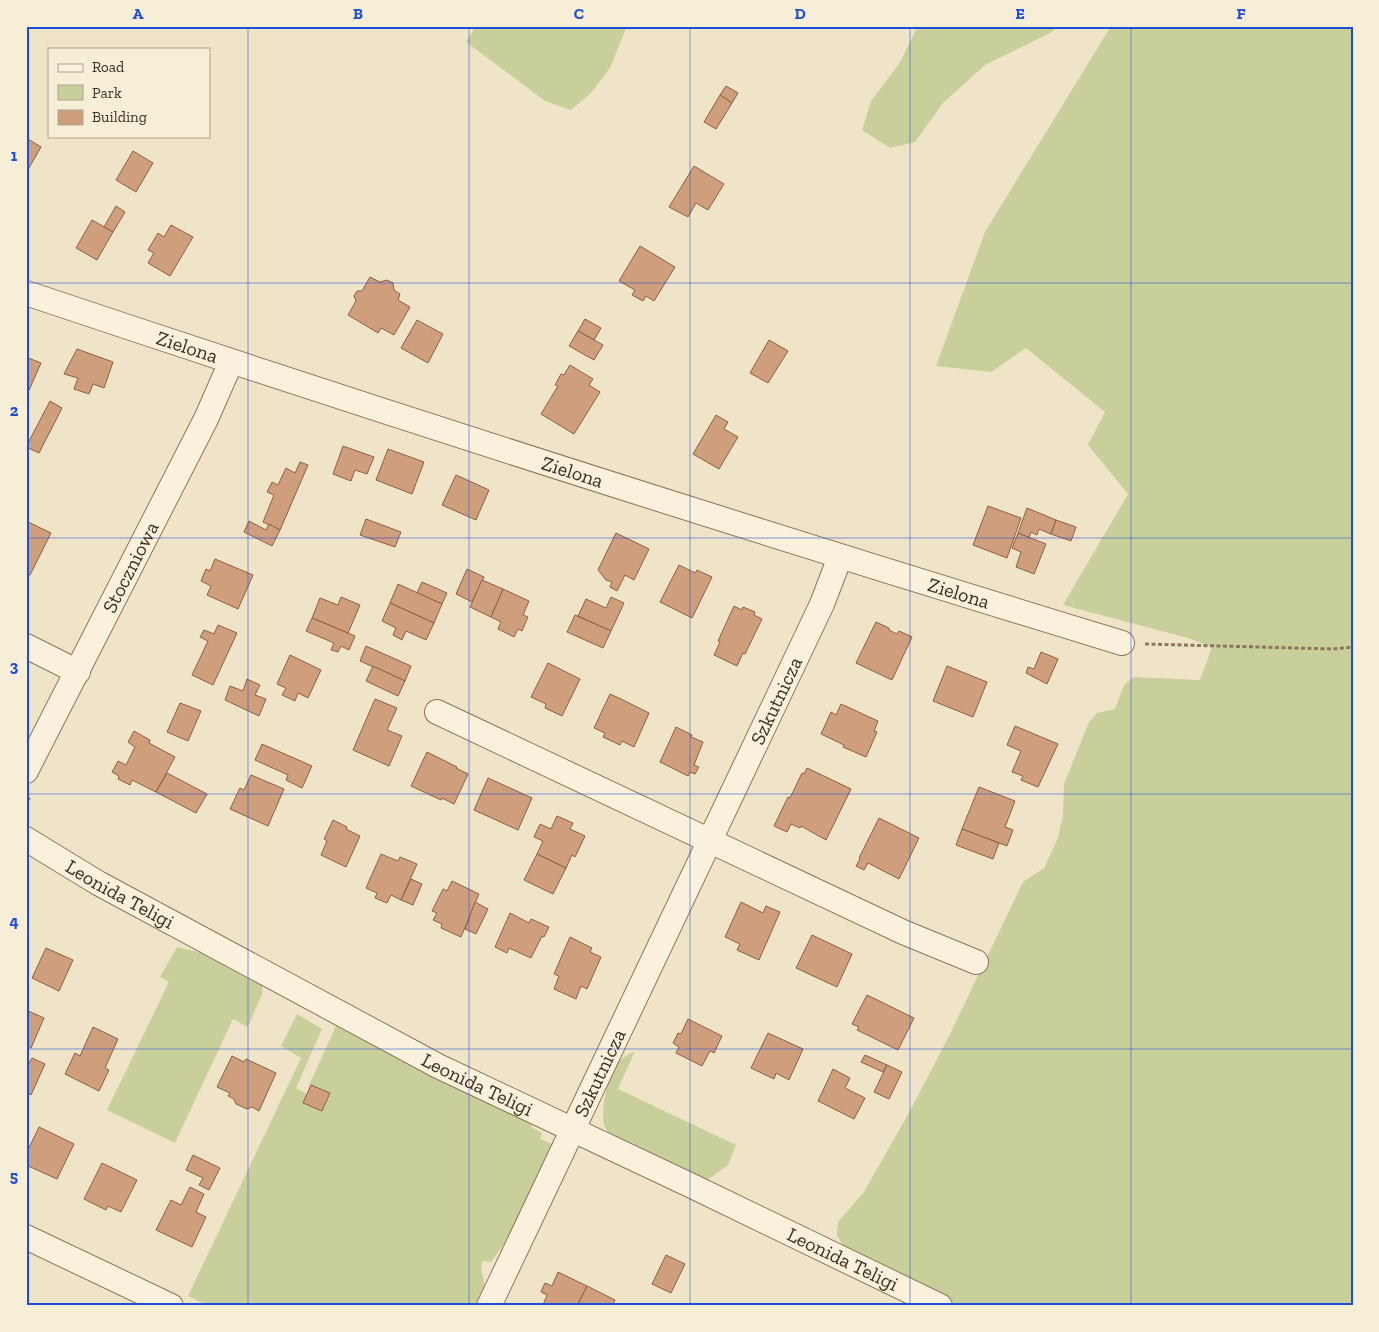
<svg xmlns="http://www.w3.org/2000/svg" width="1379" height="1332" viewBox="0 0 1379 1332" font-family="'Zilla Slab',serif">
<rect width="100%" height="100%" fill="#f0e4c8"/>
<g fill="#c9cf9b">
<path d="M476,26H627L610,68L591,93L571,110L545,101L466,42Z"/>
<path d="M918,26H1058L1052,32L985,65L943,103L915,142L890,148L862,130L871,101L899,64Z"/>
<path d="M1111,26H1353V1306H959L847,1253L837,1235L838,1222L864,1192L911,1109L949,1036L1023,882L1044,868L1058,838L1063,815L1064,784L1089,722L1097,713L1115,709L1124,685L1134,677L1200,680L1212,647L1188,638L1063,605L1128,494L1088,445L1105,412L1026,348L991,372L936,366L985,232Z"/>
<path d="M177,947L202,953L262,983V994L248,1027L233,1019L175,1143L107,1110L169,982L160,977Z"/>
<path d="M297,1014L322,1029L296,1088L307,1094L304,1103L322,1111L330,1094L309,1085L337,1024L534,1122L531,1127L542,1133L540,1139L554,1145L510,1241L504,1244L491,1262L483,1261L481,1267L485,1287L478,1306H209L188,1296L301,1058L281,1046Z"/>
<path d="M635,1051L618,1089L736,1145L728,1165L703,1183L612,1137C610,1134 606,1130 605,1127C599,1111 608,1079 616,1065C621,1058 628,1055 635,1051Z"/>
</g>
<g fill="#cf9f7d" stroke="#8d5f41">
<path d="M726,86L738,93L732,103L720,95Z"/>
<path d="M720,95L732,103L716,129L704,122Z"/>
<path d="M28,139L41,147L26,173V141Z"/>
<path d="M133,151L153,163L136,192L116,180Z"/>
<path d="M694,166L724,184L708,210L696,203L688,217L669,207Z"/>
<path d="M116,206L125,212L113,232L104,227Z"/>
<path d="M92,220L113,232L97,260L76,248Z"/>
<path d="M171,225L193,237L170,276L148,263L154,253L148,250L158,233L164,237Z"/>
<path d="M640,246L675,267L654,301L646,296L643,301L632,295L635,290L619,281Z"/>
<path d="M370,277L380,282L387,280L393,283L394,290L400,294L398,300L410,307L394,335L381,328L378,333L348,315L356,301L354,296L357,291H362Z"/>
<path d="M585,319L601,328L594,340L578,331Z"/>
<path d="M417,320L443,334L428,363L401,348Z"/>
<path d="M578,331L603,345L594,360L569,346Z"/>
<path d="M769,340L788,351L768,383L750,373Z"/>
<path d="M77,349L113,362L104,388L93,384L89,394L74,389L78,378L64,374Z"/>
<path d="M26,357L41,363L26,397Z"/>
<path d="M570,365L593,379L589,385L600,392L574,434L541,414L558,386L555,385L561,374L564,375Z"/>
<path d="M50,401L62,408L39,453L26,447Z"/>
<path d="M716,415L728,422L724,429L738,437L719,469L693,454Z"/>
<path d="M343,446L374,457L367,474L355,470L351,481L333,474Z"/>
<path d="M388,449L424,462L412,494L376,480Z"/>
<path d="M300,462L308,465L280,530L263,522L274,495L267,492L272,482L278,485L286,468L295,473Z"/>
<path d="M456,475L489,490L476,520L442,505Z"/>
<path d="M988,506L1021,518L1007,558L973,545Z"/>
<path d="M1027,508L1056,520L1051,534L1039,529L1037,535L1031,532L1029,538L1018,533Z"/>
<path d="M366,519L401,532L395,547L360,535Z"/>
<path d="M1056,520L1076,527L1071,541L1051,534Z"/>
<path d="M26,521L51,533L30,575L26,574Z"/>
<path d="M249,521L266,530L269,524L280,530L272,546L244,532Z"/>
<path d="M616,533L649,549L634,580L625,575L617,591L610,587L612,582L606,580L598,570Z"/>
<path d="M1018,533L1046,544L1034,574L1016,567L1021,552L1012,548Z"/>
<path d="M215,559L253,575L238,609L207,595L211,586L201,581L206,569L210,571Z"/>
<path d="M679,565L695,573L697,570L712,577L692,618L660,602Z"/>
<path d="M467,569L484,577L472,602L456,594Z"/>
<path d="M482,580L503,589L491,617L470,607Z"/>
<path d="M422,582L447,593L442,604L417,593Z"/>
<path d="M398,584L442,604L434,623L390,603Z"/>
<path d="M503,589L529,601L523,615L528,617L522,631L518,629L514,637L498,629L501,622L491,617Z"/>
<path d="M341,597L360,605L348,633L312,618L320,598L338,605Z"/>
<path d="M611,597L624,603L611,631L578,616L586,599L606,608Z"/>
<path d="M390,603L434,623L426,640L406,631L402,640L393,635L396,628L382,621Z"/>
<path d="M734,606L742,610L743,607L755,612L754,615L762,619L745,654L743,653L737,666L714,655L720,642L718,641Z"/>
<path d="M575,615L611,631L603,648L567,632Z"/>
<path d="M312,618L355,636L349,650L341,646L338,652L331,650L334,643L306,631Z"/>
<path d="M876,622L889,628V630L897,634L899,631L912,637L892,680L856,663Z"/>
<path d="M218,625L237,633L213,685L192,675L208,641L200,637L204,630L214,634Z"/>
<path d="M366,646L411,666L405,681L360,661Z"/>
<path d="M1041,652L1058,659L1047,684L1026,673L1028,667L1034,669Z"/>
<path d="M290,655L321,670L308,698L298,693L295,701L282,695L286,688L277,684Z"/>
<path d="M548,663L580,679L562,716L545,708L546,704L531,697Z"/>
<path d="M373,666L405,681L398,696L366,681Z"/>
<path d="M947,666L987,682L973,717L933,701Z"/>
<path d="M247,679L260,685L255,695L266,699L259,716L225,700L230,686L243,691Z"/>
<path d="M610,694L621,699L649,713L634,747L622,741L620,745L603,737L605,733L594,728Z"/>
<path d="M375,699L397,708L387,730L402,736L389,766L353,750Z"/>
<path d="M180,703L201,711L188,741L167,732Z"/>
<path d="M841,704L878,721L874,731L877,732L866,757L843,747L844,745L821,734L831,712L836,715Z"/>
<path d="M1015,726L1058,744L1038,787L1021,780L1023,776L1012,772L1021,751L1007,745Z"/>
<path d="M676,727L692,735L691,737L703,742L694,765L699,767L695,774L690,772L688,776L660,762Z"/>
<path d="M134,731L150,740L149,743L175,757L156,792L132,780L130,785L118,779L119,776L112,772L118,761L126,765L135,747L128,742Z"/>
<path d="M262,744L312,766L302,788L286,780L288,775L255,760Z"/>
<path d="M427,752L457,767L456,768L468,774L454,804L442,798L441,800L411,786Z"/>
<path d="M807,768L851,789L826,840L801,826L800,828L791,824L787,832L774,826L788,797L790,798L802,773L804,774Z"/>
<path d="M167,773L207,794L196,813L156,792Z"/>
<path d="M251,775L284,789L268,826L230,809L240,788L244,790Z"/>
<path d="M488,778L532,798L518,830L474,810Z"/>
<path d="M979,787L1015,801L1005,827L1013,830L1007,846L962,829Z"/>
<path d="M557,816L573,823L570,829L585,836L575,857L572,855L566,868L537,854L543,841L534,837L540,824L551,829Z"/>
<path d="M879,818L919,838L899,879L868,863L864,870L856,866L860,859L859,858Z"/>
<path d="M333,820L347,827L346,829L360,836L346,867L321,855L327,841L324,839Z"/>
<path d="M962,829L999,843L993,859L956,845Z"/>
<path d="M381,854L398,861L400,857L417,864L401,900L391,895L387,903L375,898L377,893L366,888Z"/>
<path d="M537,854L566,868L553,894L524,880Z"/>
<path d="M411,879L422,884L413,905L401,900Z"/>
<path d="M452,881L479,894L461,937L441,928L442,924L433,920L437,913L432,911L443,889L447,891Z"/>
<path d="M475,902L488,909L476,934L465,929Z"/>
<path d="M741,902L763,913L766,906L780,912L759,960L737,950L740,944L725,937Z"/>
<path d="M510,913L529,923L531,919L549,927L544,937L542,936L531,958L509,948L507,953L495,947Z"/>
<path d="M812,935L852,954L837,987L796,968Z"/>
<path d="M570,937L592,948L590,952L601,957L587,989L581,986L576,999L554,989L559,976L554,974Z"/>
<path d="M46,948L73,960L59,991L32,978Z"/>
<path d="M867,995L914,1018L898,1050L857,1030L859,1027L852,1024Z"/>
<path d="M26,1010L44,1018L31,1048L26,1045Z"/>
<path d="M688,1019L722,1036L714,1053L710,1051L702,1066L676,1053L679,1047L673,1043L678,1033L681,1034Z"/>
<path d="M93,1027L118,1039L105,1068L109,1070L99,1091L65,1074L75,1053L80,1056Z"/>
<path d="M768,1033L803,1049L789,1080L776,1073L774,1079L751,1068Z"/>
<path d="M865,1055L887,1065L883,1072L861,1062Z"/>
<path d="M232,1056L244,1062L246,1059L276,1073L259,1111L252,1107L247,1109L236,1104L234,1099L228,1096L230,1093L217,1087Z"/>
<path d="M32,1058L45,1064L31,1095L26,1092V1069Z"/>
<path d="M887,1065L902,1072L889,1099L874,1092Z"/>
<path d="M833,1069L850,1078L845,1088L865,1098L854,1119L818,1101Z"/>
<path d="M311,1085L330,1093L322,1111L303,1103Z"/>
<path d="M39,1127L74,1144L57,1179L26,1165V1154Z"/>
<path d="M193,1155L220,1168L209,1190L199,1185L203,1178L186,1170Z"/>
<path d="M102,1163L137,1180L121,1212L108,1206L106,1210L84,1199Z"/>
<path d="M190,1187L204,1194L196,1212L206,1217L192,1247L156,1230L171,1200L181,1205Z"/>
<path d="M666,1255L685,1264L671,1293L652,1284Z"/>
<path d="M558,1272L587,1286L577,1306L543,1305L547,1295L541,1292L545,1283L552,1286Z"/>
<path d="M587,1286L615,1300L612,1306H577Z"/>
</g>
<g fill="none" stroke-linecap="round" stroke-linejoin="round">
<defs>
<g id="minor">
<path id="s1" d="M26,293C390,415 755,531 1122,643"/>
<path d="M26,646L78,672"/>
<path d="M437,712L903,932L976,962"/>
<path id="s2" d="M26,771L206,419L231,362"/>
<path id="s3" d="M26,839L98,883L438,1066L694,1187L940,1306"/>
<path d="M26,1237L171,1306"/>
<path id="s4" d="M489,1306L822,604L840,557"/>
</g>
</defs>
<use href="#minor" stroke="#8d765c" stroke-width="26"/>
<g stroke="#8d765c" stroke-width="3" stroke-dasharray="4 2.5" stroke-linecap="butt">
<path d="M1145,644L1333,649L1353,647"/>
<path d="M26,797L29,799L26,805"/>
</g>
<use href="#minor" stroke="#faf1dc" stroke-width="24"/>
</g>
<path fill="none" stroke="#1d4ed8" stroke-width="1" stroke-opacity="0.55" d="M248,26V1306M469,26V1306M690,26V1306M910,26V1306M1131,26V1306M26,283H1353M26,538H1353M26,794H1353M26,1049H1353"/>
<g text-anchor="middle" dominant-baseline="central" stroke-width="4" stroke-linejoin="round" paint-order="stroke">
<g font-size="20" fill="#3d2e20" stroke="#f7eed8">
<text stroke="none"><textPath href="#s1" startOffset="170">Zielona</textPath></text>
<text stroke="none"><textPath href="#s1" startOffset="575">Zielona</textPath></text>
<text stroke="none"><textPath href="#s2" startOffset="229">Stoczniowa</textPath></text>
<text stroke="none"><textPath href="#s1" startOffset="980">Zielona</textPath></text>
<text stroke="none"><textPath href="#s4" startOffset="670">Szkutnicza</textPath></text>
<text stroke="none"><textPath href="#s3" startOffset="109">Leonida Teligi</textPath></text>
<text stroke="none"><textPath href="#s4" startOffset="258">Szkutnicza</textPath></text>
<text stroke="none"><textPath href="#s3" startOffset="514">Leonida Teligi</textPath></text>
<text stroke="none"><textPath href="#s3" startOffset="919">Leonida Teligi</textPath></text>
</g>
</g>
<rect width="1379" height="1332" fill="none" stroke="#f7eed8" stroke-width="55"/>
<rect x="48" y="48" width="162" height="90" fill="#f7eed8" stroke="#ada18e"/>
<rect x="58" y="64" width="25" height="8" fill="#faf1dc" stroke="#ada18e"/>
<text x="92" y="72" font-size="15" fill="#3d2e20">Road</text>
<rect x="58" y="85" width="25" height="15" fill="#c9cf9b" stroke="#ada18e"/>
<text x="92" y="98" font-size="15" fill="#3d2e20">Park</text>
<rect x="58" y="110" width="25" height="15" fill="#cf9f7d" stroke="#ada18e"/>
<text x="92" y="122" font-size="15" fill="#3d2e20">Building</text>
<rect x="28" y="28" width="1324" height="1276" fill="none" stroke="#1d4ed8" stroke-width="2"/>
<g font-size="16" text-anchor="middle" font-weight="bold" fill="#1d4ed8">
<text x="138" y="19">A</text>
<text x="358" y="19">B</text>
<text x="579" y="19">C</text>
<text x="800" y="19">D</text>
<text x="1020" y="19">E</text>
<text x="1241" y="19">F</text>
<text x="14" y="161">1</text>
<text x="14" y="416">2</text>
<text x="14" y="672">3</text>
<text x="14" y="927">4</text>
<text x="14" y="1182">5</text>
</g>
</svg>
